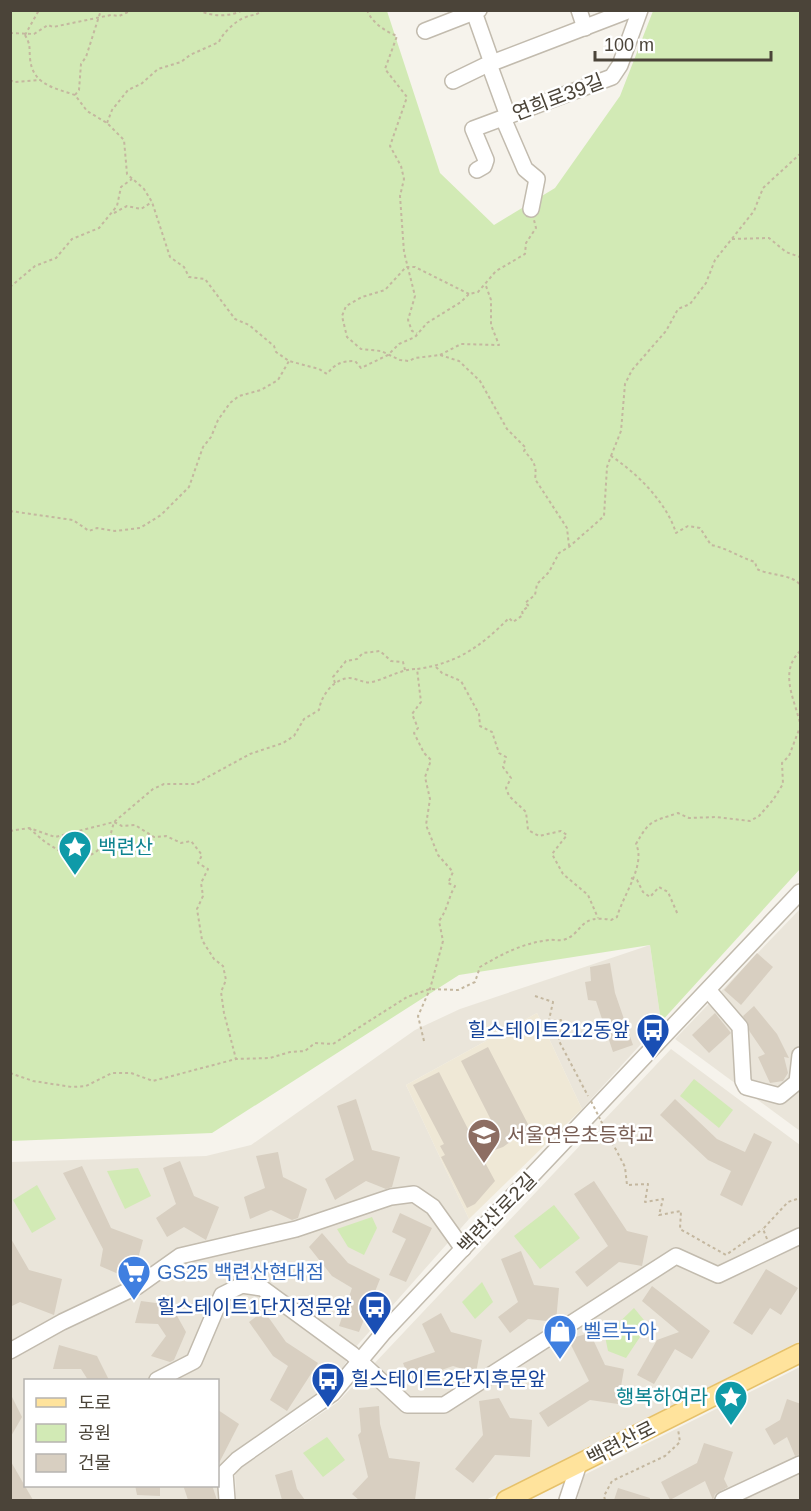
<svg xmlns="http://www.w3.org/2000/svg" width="811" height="1511" viewBox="0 0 811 1511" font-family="Helvetica,'Noto Sans KR',sans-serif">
<rect width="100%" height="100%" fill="#f6f3ec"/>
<g fill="#eae5da" fill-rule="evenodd">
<path d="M800,909V1131L675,1039Z"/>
<path d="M650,945L661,1022L582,1109L537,1013L406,1085L469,1219L354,1349L329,1390L220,1465L221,1500H11L10,1162L206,1156L251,1145L415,1030L460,1009ZM26,1380H218V1486H26Z"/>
<path d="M671,1049L800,1145V1341L486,1500H236L235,1472L338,1402Z"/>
<path d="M800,1367V1500H577L584,1475Z"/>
</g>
<path fill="#efe8d6" d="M537,1013L582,1109L469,1219L406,1085Z"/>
<g fill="#d2eab5">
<path d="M10,11H387L440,173L494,225L555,188L620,96L653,11H800V869L661,1022L650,945L459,975L212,1133L11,1141Z"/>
<path d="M694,1079L733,1110L719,1128L680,1096Z"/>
<path d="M138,1168L151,1196L125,1209L107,1171Z"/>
<path d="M37,1185L56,1219L32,1233L13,1200Z"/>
<path d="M554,1205L580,1238L540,1269L514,1236Z"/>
<path d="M372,1217L377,1228L364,1255L348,1247L337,1229Z"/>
<path d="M482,1282L493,1302L475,1319L462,1302Z"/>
<path d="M634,1308L648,1325L626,1358L608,1351L605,1336Z"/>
<path d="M327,1437L345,1460L323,1477L303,1453Z"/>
</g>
<g fill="#d8cfc1">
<path d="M757,953L773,967L741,1005L724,990Z"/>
<path d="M610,963L615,993L633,1045L613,1052L596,1001L588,1000L585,982L591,981L590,967Z"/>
<path d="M754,1006L777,1034L789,1058L784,1057L788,1073L783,1081L770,1083L758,1057L765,1054L750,1032L743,1016Z"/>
<path d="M715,1013L731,1033L709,1053L692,1035Z"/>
<path d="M488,1047L530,1128L503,1147L481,1155L495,1181L475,1204L467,1208L441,1157L445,1155L440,1146L444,1144L413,1085L439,1072L469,1131L491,1120L461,1061Z"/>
<path d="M356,1099L372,1150L400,1157L392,1187L386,1189L366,1181L335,1200L325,1179L354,1160L337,1106Z"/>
<path d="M675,1099L717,1139L745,1152L754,1133L772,1142L742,1206L720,1195L731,1171L708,1160L660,1115Z"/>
<path d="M278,1152L283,1177L307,1189L298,1218L292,1220L271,1210L250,1219L244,1197L265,1188L256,1156Z"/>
<path d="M180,1161L194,1196L219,1207L206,1240L184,1227L167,1237L156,1218L176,1204L163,1168Z"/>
<path d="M82,1166L111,1228L143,1240L133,1277L130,1279L100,1266L103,1249L63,1173Z"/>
<path d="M594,1181L627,1231L648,1236L642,1266L619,1262L587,1287L575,1272L608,1246L574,1194Z"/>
<path d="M400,1213L432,1228L406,1282L389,1275L406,1239L392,1232Z"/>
<path d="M322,1233L348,1263L380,1279L359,1332L339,1326L352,1288L332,1276L309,1247Z"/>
<path d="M10,1237L29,1270L62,1279L54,1315L20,1302L10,1307Z"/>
<path d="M521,1251L534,1285L559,1288L556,1322L528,1319L510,1333L498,1317L518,1302L501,1259Z"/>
<path d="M766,1269L798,1288L781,1315L770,1308L752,1335L733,1323Z"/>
<path d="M652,1286L710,1331L692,1359L675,1349L654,1384L637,1375L657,1340L679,1332L642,1301Z"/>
<path d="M141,1301L171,1305L186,1332L174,1360L170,1362L151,1356L166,1336L158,1324L135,1323Z"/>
<path d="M264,1311L286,1342L318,1363L287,1411L270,1400L288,1366L273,1356L249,1322Z"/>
<path d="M441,1313L451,1332L482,1340L476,1373L453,1366L410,1381L403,1363L435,1352L422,1324Z"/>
<path d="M590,1333L605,1365L624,1369L618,1404L590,1400L548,1427L539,1413L589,1381L568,1339Z"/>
<path d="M59,1345L97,1356L109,1380H88L81,1369H53Z"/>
<path d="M10,1393L22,1417L10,1438Z"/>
<path d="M499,1398L510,1418L532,1420L530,1457L495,1455L473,1483L455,1469L483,1435L479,1401Z"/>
<path d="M787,1399L801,1404V1454L795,1456L787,1437L774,1445L765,1429L780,1420Z"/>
<path d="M379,1406L380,1424L389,1458L420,1462L415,1500H359L352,1494L368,1477L358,1435L361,1432L359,1408Z"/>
<path d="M218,1410L239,1424L218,1465Z"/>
<path d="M704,1443L733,1452L724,1479L728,1487L715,1494L713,1500L705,1481L670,1500L661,1482L697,1463Z"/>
<path d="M10,1460L33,1500H10Z"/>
<path d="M292,1470L297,1489L305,1500H282L275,1475Z"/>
<path d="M135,1485H160V1496L137,1495Z"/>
<path d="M183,1485H212L217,1500H188Z"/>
<path d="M618,1488L650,1498V1500H614Z"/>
</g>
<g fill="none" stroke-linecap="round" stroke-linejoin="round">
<defs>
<g id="minor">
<path d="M579,10L585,28"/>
<path d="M474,12L492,63"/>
<path d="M425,31L479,10"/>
<path d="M489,64L508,116"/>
<path d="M453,81L484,66L630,10"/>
<path d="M503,118L525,169L537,179L531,209"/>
<path d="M477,170L484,166L486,160L473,129L612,77L620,65L640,10"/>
<path d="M709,991L740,1027L743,1081L746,1087L780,1096L797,1082L800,1055"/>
<path d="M10,1351L62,1322L138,1286L180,1256L296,1229L391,1197L414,1194L433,1207L463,1249"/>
<path d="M157,1380L194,1361L222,1295L242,1285L262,1288L352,1354L407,1405H444L676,1256L718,1275L800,1236"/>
<path d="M227,1500L225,1472L237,1460L333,1393L384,1332L800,892"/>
<path d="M567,1500L579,1464"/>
<path d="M723,1500L800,1464"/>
</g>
<path id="major" d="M506,1500L800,1353"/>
</defs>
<use href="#minor" stroke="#c2bbae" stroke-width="18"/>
<use href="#major" stroke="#e6c16a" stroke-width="21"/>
<g stroke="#c4b79f" stroke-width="2" stroke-dasharray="3 3" stroke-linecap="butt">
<path d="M198,10C212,17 230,17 243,10"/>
<path d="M343,10L367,11"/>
<path d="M367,10C372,23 385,31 397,36L385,69L407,97L390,146L401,166L404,179L400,196L404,252L415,296L408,320L412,331L417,333"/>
<path d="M10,33L34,34L48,25L53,27L111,15L119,16L133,10"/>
<path d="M25,35C31,46 29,47 30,58C32,85 55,88 75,95L87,111L107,123L124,140L127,174L144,189L152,202L170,257L184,267L189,277L205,279L235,319L249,325L274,346L276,352L289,361L319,369L327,374C335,364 341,361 355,361L361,368L388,355L399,344L415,337L427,323L461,302L469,294L478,292L496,271L525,254L526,243L536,228L534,220"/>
<path d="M25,35L39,10"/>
<path d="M10,80L14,82L40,80"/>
<path d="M75,95L79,90L81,64L86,57L101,10"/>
<path d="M107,123L112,110L128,90L141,84L158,69L181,62L190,55L219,42C222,34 236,20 246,17C254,14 256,16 263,10"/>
<path d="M114,213L127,206L141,209L152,202"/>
<path d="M732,239L769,238L786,252L800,257"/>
<path d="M10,287L35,266L56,258L72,239L99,228L117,206L121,187L132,179"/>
<path d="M469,294L415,267H406L385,290L362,297L346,306L342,316L347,337L361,349L381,351L400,360L409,361L415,358L440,355L459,361L480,381L507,429L526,448L524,451C534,461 537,466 535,479L567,528L569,546"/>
<path d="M440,355L461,344L499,345L491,325V300L486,286"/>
<path d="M611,456L621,431L625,384L632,370L666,331L678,309L690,304L706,283L715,260L754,211L763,188L800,154"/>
<path d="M10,511L73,520L89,531L97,528L115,531L140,528L161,515L189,487L203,447L211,437L218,420L230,403L239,396L261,390L278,380L289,361"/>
<path d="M800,651C779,672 794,698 800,723"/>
<path d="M436,667L442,673L461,681L479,714L480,726L492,732L499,753L506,757L503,767L511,778L506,788L509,796L526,812L528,830L539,836L561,831L567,835L552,854L563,874L588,895L598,918"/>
<path d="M335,683L333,677L346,661L357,659L363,653L380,651L391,661L403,662L405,670"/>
<path d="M29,828L45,842L68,856L86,858L97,851L111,833L114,822L153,789L164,784H195L250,754L283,743L294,736L304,719L319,710C321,696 333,679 349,678C357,678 364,684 372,682C388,678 401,669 417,669"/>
<path d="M10,831L29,828L55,837L114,822L122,826L135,825L154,837L166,836L181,843L191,841L202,855L198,863L208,869L201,883L203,896L197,909L202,940L214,959L223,966L226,980L221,992L224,1013L236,1059"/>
<path d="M631,878L637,880L643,892L650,897L659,887L668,892L678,915"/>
<path d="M535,996L553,1002L549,1020H561L559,1041L588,1096"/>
<path d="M424,1041L418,1016L430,989L443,941L439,921C448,909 448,898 455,886L448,883L453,872L438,855L426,825L430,799L425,777L431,760L424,753L414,733L418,728L412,714L421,702L417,669C458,663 480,647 509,618L513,622L523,615L522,611L529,606L525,603L535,595L537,584L549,572L559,553L569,547L604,516L607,467L611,456C637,473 667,503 676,533L688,526L700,528L711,545C727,548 739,557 755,562L757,569C770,576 793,574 800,585"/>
<path d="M10,1073L33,1081L72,1087L86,1086L112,1073H131L153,1081L236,1059L270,1058L290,1052L305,1051L315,1043L333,1044L407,997L430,989L458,990L475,982L480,967C502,954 523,943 549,940C553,939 558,941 563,940C583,935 578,913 611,920L617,917C623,895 646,865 636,844C650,819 652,822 678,813L689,818L716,817L750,821L759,816L773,800L783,784L782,763L789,756L800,727"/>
<path d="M601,1121L625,1167L627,1185L648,1184L645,1202L663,1199L659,1215L681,1211L680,1229L726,1255L763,1229"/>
<path d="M767,1239L763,1229L788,1202L800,1198"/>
<path d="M605,1500L604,1496L612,1481L665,1456L680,1442L678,1429"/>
</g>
<use href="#minor" stroke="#fff" stroke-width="15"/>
<use href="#major" stroke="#ffe39c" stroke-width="18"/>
<path stroke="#c4b79f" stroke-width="2" stroke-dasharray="3 3" stroke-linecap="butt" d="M591,1101L600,1119"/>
</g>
<defs>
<symbol id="sight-pin" viewBox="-11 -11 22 30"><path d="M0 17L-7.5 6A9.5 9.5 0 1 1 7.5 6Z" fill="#0f9aa8" stroke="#fff"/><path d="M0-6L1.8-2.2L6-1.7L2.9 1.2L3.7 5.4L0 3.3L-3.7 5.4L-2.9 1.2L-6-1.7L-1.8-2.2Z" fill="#fff"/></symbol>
<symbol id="bus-pin" viewBox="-11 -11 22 30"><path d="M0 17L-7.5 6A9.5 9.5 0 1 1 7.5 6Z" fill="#1a4fb4" stroke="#fff"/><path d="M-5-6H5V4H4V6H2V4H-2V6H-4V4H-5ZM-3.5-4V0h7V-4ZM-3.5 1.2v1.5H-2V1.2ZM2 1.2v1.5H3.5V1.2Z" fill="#fff"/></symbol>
<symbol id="school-pin" viewBox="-11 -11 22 30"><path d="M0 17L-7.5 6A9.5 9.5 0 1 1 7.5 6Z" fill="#8d6e63" stroke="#fff"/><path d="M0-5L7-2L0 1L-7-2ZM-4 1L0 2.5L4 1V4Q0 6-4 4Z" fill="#fff"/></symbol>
<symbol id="supermarket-pin" viewBox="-11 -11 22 30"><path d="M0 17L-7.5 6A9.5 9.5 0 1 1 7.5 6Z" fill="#3f7fe0" stroke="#fff"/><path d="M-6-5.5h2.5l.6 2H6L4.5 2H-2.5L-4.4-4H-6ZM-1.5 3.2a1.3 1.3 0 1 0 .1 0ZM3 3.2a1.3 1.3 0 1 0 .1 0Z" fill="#fff"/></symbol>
<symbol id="shop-pin" viewBox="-11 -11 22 30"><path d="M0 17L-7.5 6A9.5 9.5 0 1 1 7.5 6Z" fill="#3f7fe0" stroke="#fff"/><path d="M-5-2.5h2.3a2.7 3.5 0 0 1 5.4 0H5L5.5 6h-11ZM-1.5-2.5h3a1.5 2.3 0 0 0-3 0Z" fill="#fff"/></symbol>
</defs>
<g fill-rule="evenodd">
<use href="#sight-pin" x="56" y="828" width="38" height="52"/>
<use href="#bus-pin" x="634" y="1011" width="38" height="52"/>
<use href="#school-pin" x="465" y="1116" width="38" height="52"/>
<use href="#supermarket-pin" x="115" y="1253" width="38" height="52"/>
<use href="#bus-pin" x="356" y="1288" width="38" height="52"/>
<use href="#shop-pin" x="541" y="1312" width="38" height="52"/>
<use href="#bus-pin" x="309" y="1360" width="38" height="52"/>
<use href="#sight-pin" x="712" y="1378" width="38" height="52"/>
</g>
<g text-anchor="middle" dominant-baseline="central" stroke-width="5" stroke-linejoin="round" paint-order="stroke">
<g font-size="20" fill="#4b4439" stroke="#fff">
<text transform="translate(558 97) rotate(-21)">연희로39길</text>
<text transform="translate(497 1213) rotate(-46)">백련산로2길</text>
<text transform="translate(621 1443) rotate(-27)">백련산로</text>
</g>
<g font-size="20" fill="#0d838f" stroke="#fff" text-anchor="start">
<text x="98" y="847">백련산</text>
<text x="708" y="1397" text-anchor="end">행복하여라</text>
</g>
<g font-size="20" fill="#164399" stroke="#fff" text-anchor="end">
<text x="630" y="1030">힐스테이트212동앞</text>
<text x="352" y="1307">힐스테이트1단지정문앞</text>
<text x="351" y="1379" text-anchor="start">힐스테이트2단지후문앞</text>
</g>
<g font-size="20" fill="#785e54" stroke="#fff" text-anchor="start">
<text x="507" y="1135">서울연은초등학교</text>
</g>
<g font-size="20" fill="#366cbe" stroke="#fff" text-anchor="start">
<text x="157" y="1272">GS25 백련산현대점</text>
<text x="583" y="1331">벨르누아</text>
</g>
</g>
<rect width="811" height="1511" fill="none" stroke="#4b4439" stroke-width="24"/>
<rect x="24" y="1379" width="195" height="108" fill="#ffffff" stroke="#b7b4b0" stroke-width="1.5"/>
<rect x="36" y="1398" width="30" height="9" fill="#ffe39c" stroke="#b7b4b0" stroke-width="1.5"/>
<text x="78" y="1409" font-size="18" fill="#4b4439">도로</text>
<rect x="36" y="1424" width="30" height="18" fill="#d2eab5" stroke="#b7b4b0" stroke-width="1.5"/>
<text x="78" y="1439" font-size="18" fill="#4b4439">공원</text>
<rect x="36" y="1454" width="30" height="18" fill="#d8cfc1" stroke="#b7b4b0" stroke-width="1.5"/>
<text x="78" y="1469" font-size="18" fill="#4b4439">건물</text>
<path d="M595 51v9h176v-9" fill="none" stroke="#4b4439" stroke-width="3"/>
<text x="604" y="51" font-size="18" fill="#4b4439" stroke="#ffffff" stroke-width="4.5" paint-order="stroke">100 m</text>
</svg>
